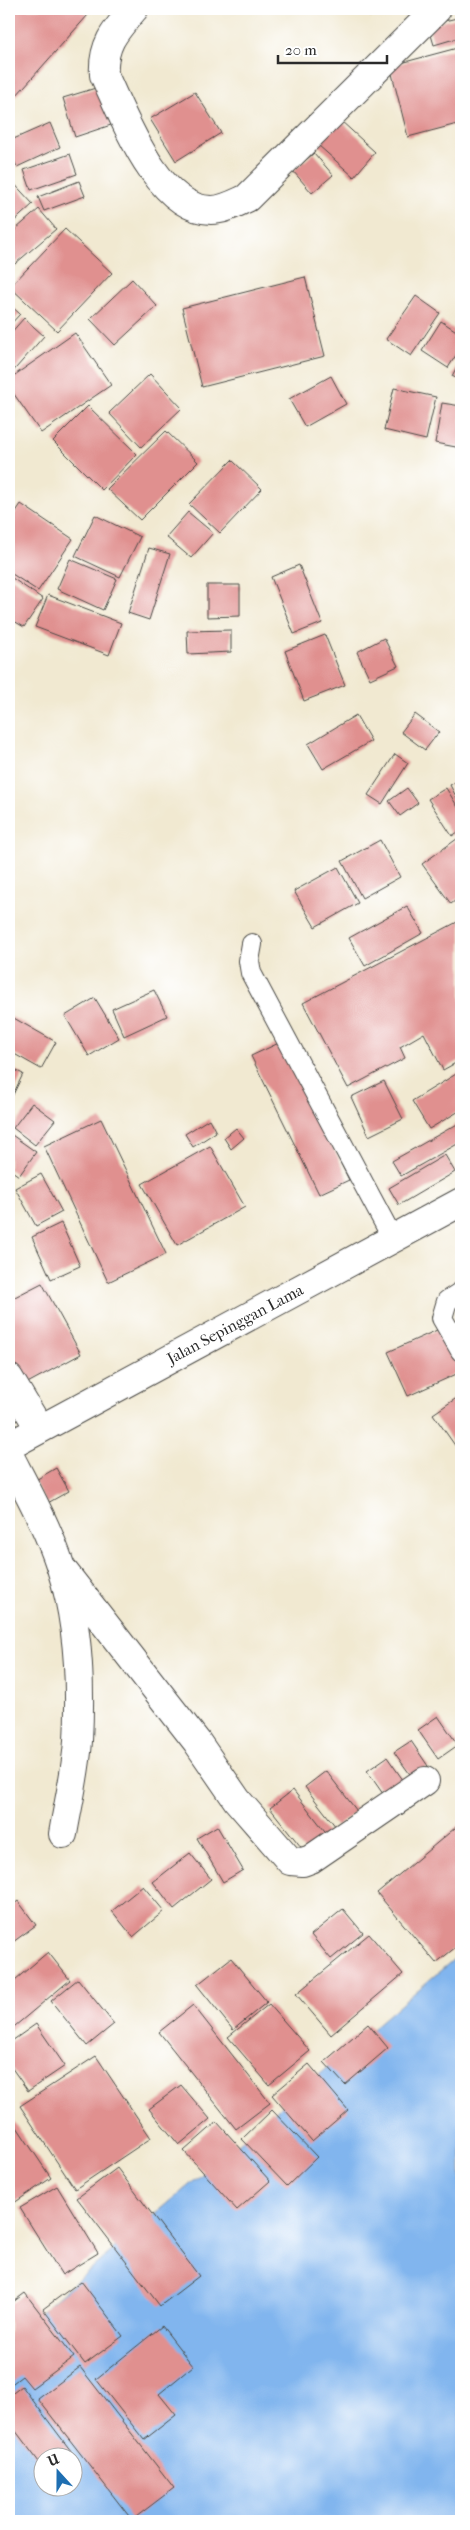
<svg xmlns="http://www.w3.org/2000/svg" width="470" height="2530" viewBox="0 0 470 2530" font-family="'IM FELL French Canon',serif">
<rect width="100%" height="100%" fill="#fff"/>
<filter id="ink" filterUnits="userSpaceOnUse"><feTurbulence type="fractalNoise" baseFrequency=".02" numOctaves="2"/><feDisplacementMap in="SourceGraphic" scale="10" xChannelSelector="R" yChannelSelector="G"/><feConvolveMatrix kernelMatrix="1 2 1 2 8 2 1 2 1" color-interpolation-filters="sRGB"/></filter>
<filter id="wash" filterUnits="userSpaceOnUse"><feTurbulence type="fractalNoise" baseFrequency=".0096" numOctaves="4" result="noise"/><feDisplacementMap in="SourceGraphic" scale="20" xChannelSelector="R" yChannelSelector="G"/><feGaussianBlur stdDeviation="1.12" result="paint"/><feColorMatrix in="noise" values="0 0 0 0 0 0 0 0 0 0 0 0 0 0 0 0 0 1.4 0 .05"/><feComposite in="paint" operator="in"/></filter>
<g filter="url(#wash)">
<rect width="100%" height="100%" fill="#f1e9d1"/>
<path fill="#81b5ee" stroke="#56708c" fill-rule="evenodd" d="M461,1953V2521H9V2339ZM42,2458H72V2488H42Z"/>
<g id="blocks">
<g fill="#e0908f">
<path d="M9,9H82L88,15L16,96L9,90Z"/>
<path d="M363,9H380L369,17Z"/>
<path d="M461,17V37L434,45L428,25Z"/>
<path d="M461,47V123L408,137L390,66Z"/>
<path d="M99,87L111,125L75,137L63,98Z"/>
<path d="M195,92L221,133L176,161L150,119Z"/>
<path d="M340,120L375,152L354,177L318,145Z"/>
<path d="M50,123L60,147L17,167L9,150V141Z"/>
<path d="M314,153L333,175L312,193L293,171Z"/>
<path d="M70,154L77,174L31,190L24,170Z"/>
<path d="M9,178L33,204L9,226Z"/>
<path d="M79,181L85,196L44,211L38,197Z"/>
<path d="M39,209L56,229L9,269V235Z"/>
<path d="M65,229L112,273L57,331L10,287Z"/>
<path d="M305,277L325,356L202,387L182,308Z"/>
<path d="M132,279L157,306L115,345L90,319Z"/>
<path d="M416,296L440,313L411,356L386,339Z"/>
<path d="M9,304L20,314L9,326Z"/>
<path d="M24,318L44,336L9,376V335Z"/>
<path d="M441,321L461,334V347L448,368L422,351Z"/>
<path d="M75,333L111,385L41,433L9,387V379Z"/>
<path d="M461,359V381L452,376Z"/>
<path d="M150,374L182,408L141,447L109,413Z"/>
<path d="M331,376L346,404L305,427L289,399Z"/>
<path d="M394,388L436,397L426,440L384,430Z"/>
<path d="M442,403L461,406V448L435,443Z"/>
<path d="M88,406L137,454L102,490L53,441Z"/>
<path d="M166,431L198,462L140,520L107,489Z"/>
<path d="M232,460L262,489L220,533L189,504Z"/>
<path d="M21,504L73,539L38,591L9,572V522Z"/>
<path d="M188,512L213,533L191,558L166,537Z"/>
<path d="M95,515L140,537L120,577L75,556Z"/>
<path d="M149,548L170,554L149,620L128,613Z"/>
<path d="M70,559L117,579L103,610L57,589Z"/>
<path d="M299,565L322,623L294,634L271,577Z"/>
<path d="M9,576L43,599L24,627L9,618Z"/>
<path d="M207,585H240V616L207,617Z"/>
<path d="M48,595L121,623L109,655L35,627Z"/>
<path d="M231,630V652L188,654L187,631Z"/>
<path d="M325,635L345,685L304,701L285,651Z"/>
<path d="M384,638L398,666L370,679L357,652Z"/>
<path d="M415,714L439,732L425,750L401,732Z"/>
<path d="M356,715L371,741L323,769L308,744Z"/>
<path d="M395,754L408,763L382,804L368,795Z"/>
<path d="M461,779V806L450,785Z"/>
<path d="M407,788L418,803L400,816L389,801Z"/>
<path d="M446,788L461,812V830L452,836L428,799Z"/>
<path d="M461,836V896L451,904L422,864Z"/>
<path d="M380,840L400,877L362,898L342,861Z"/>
<path d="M338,867L358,903L315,927L294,891Z"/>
<path d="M407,906L423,933L365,966L349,938Z"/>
<path d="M461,920V1060L443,1070L424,1033L400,1047L405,1058L348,1088L303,1003Z"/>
<path d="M154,990L167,1016L124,1036L112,1009Z"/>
<path d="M95,998L119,1038L89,1056L65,1016Z"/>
<path d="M12,1017L56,1042L41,1069L9,1051V1023Z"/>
<path d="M281,1042L349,1180L319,1194L251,1056Z"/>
<path d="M9,1067L23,1074L9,1103Z"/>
<path d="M461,1071V1110L429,1129L412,1101Z"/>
<path d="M384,1081L403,1119L369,1136L351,1097Z"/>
<path d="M32,1103L55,1120L35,1145L13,1128Z"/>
<path d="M101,1119L166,1254L108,1282L44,1146Z"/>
<path d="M209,1119L216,1132L193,1147L185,1134Z"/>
<path d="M461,1122V1142L401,1176L392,1161Z"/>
<path d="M236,1128L244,1138L231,1149L224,1138Z"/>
<path d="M9,1133L36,1152L19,1176L9,1169Z"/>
<path d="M210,1146L245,1207L177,1245L142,1184Z"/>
<path d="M445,1155L455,1172L399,1205L389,1188Z"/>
<path d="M41,1174L62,1212L36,1226L15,1188Z"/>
<path d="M61,1223L80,1266L51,1279L32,1237Z"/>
<path d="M42,1283L81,1354L22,1386L9,1362V1300Z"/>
<path d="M446,1326L461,1360V1372L408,1396L388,1352Z"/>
<path d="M461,1395V1454L433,1414Z"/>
<path d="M56,1468L69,1491L46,1504L34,1481Z"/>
<path d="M438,1716L458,1745L438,1759L418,1730Z"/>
<path d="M411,1741L428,1766L412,1777L394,1752Z"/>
<path d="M387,1757L408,1787L388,1801L367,1771Z"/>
<path d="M326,1771L357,1811L336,1827L305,1787Z"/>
<path d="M293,1790L328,1835L305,1852L270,1808Z"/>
<path d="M461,1823V1943L436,1963L377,1893Z"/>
<path d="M217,1826L243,1870L223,1882L197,1838Z"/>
<path d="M190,1853L211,1879L174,1909L153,1882Z"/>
<path d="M143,1886L164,1911L133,1937L112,1911Z"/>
<path d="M18,1901L36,1925L9,1945V1908Z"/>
<path d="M343,1909L363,1933L331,1959L311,1935Z"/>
<path d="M369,1934L403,1974L331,2035L296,1994Z"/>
<path d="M48,1952L70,1980L9,2031V1985Z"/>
<path d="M231,1958L267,2002L233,2030L197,1985Z"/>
<path d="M78,1979L114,2024L87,2046L51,2001Z"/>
<path d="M269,2004L310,2051L269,2085L228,2037Z"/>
<path d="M193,2005L270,2103L236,2129L159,2032Z"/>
<path d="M36,2024L65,2066L28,2091L9,2064V2043Z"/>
<path d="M368,2024L388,2048L345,2085L324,2062Z"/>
<path d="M96,2056L151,2138L75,2189L20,2106Z"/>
<path d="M309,2064L348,2110L312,2141L272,2095Z"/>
<path d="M181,2085L210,2119L179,2145L149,2109Z"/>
<path d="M272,2110L317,2157L287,2186L242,2139Z"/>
<path d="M9,2115L51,2178L14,2203L9,2194Z"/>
<path d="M217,2122L270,2181L237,2210L184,2151Z"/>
<path d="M117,2168L199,2276L160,2306L77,2198Z"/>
<path d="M57,2186L98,2253L62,2275L20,2208Z"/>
<path d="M81,2281L123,2336L85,2364L43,2309Z"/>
<path d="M25,2293L74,2357L32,2388L22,2376L9,2386V2305Z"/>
<path d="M162,2326L193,2366L159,2394L176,2415L144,2440L96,2379Z"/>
<path d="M80,2367L174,2488L132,2520L38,2399Z"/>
<path d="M22,2386L71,2451L62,2458H42V2466L9,2422V2396Z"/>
</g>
</g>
</g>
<g filter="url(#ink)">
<use href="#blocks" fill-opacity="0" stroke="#494844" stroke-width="1"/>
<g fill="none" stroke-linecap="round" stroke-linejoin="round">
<defs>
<g id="service">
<path d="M252,944L249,961L251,973L393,1239"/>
<path d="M461,1292L447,1301L442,1318L461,1351"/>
</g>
<g id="minor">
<path d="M134,9C115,31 102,45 104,75C124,117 157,209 211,210C224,210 236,203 247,198L437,9"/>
<path d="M9,1378L39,1428"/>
<path d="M9,1446L461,1202"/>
<path d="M9,1455C28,1492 48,1528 61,1568C79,1623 81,1684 78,1741C76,1772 68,1804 63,1834"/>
<path d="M62,1569L197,1742L237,1800L290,1861L303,1862L311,1859L425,1781"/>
</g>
</defs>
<use href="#service" stroke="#494844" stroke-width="22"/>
<use href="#minor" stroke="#494844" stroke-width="30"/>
<use href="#service" stroke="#fff" stroke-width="20"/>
<use href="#minor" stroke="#fff" stroke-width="28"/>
</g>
</g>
<g text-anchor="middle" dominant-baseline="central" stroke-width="5" stroke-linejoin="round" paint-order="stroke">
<g font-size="16" fill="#2b2b2b" stroke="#fff">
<text transform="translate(235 1324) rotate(-28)">Jalan Sepinggan Lama</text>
</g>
</g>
<rect width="470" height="2530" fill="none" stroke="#fff" stroke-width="30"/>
<g transform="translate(58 2472) rotate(339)"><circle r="24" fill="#ffffff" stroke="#aaaaaa"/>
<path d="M0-4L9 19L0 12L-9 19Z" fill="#1f6fb2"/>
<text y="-8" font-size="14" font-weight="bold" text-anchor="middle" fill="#2b2b2b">U</text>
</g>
<path d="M278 55v8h109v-8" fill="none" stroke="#2b2b2b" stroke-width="2.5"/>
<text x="285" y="55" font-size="15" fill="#2b2b2b" stroke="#ffffff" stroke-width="4" paint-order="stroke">20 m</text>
</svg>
